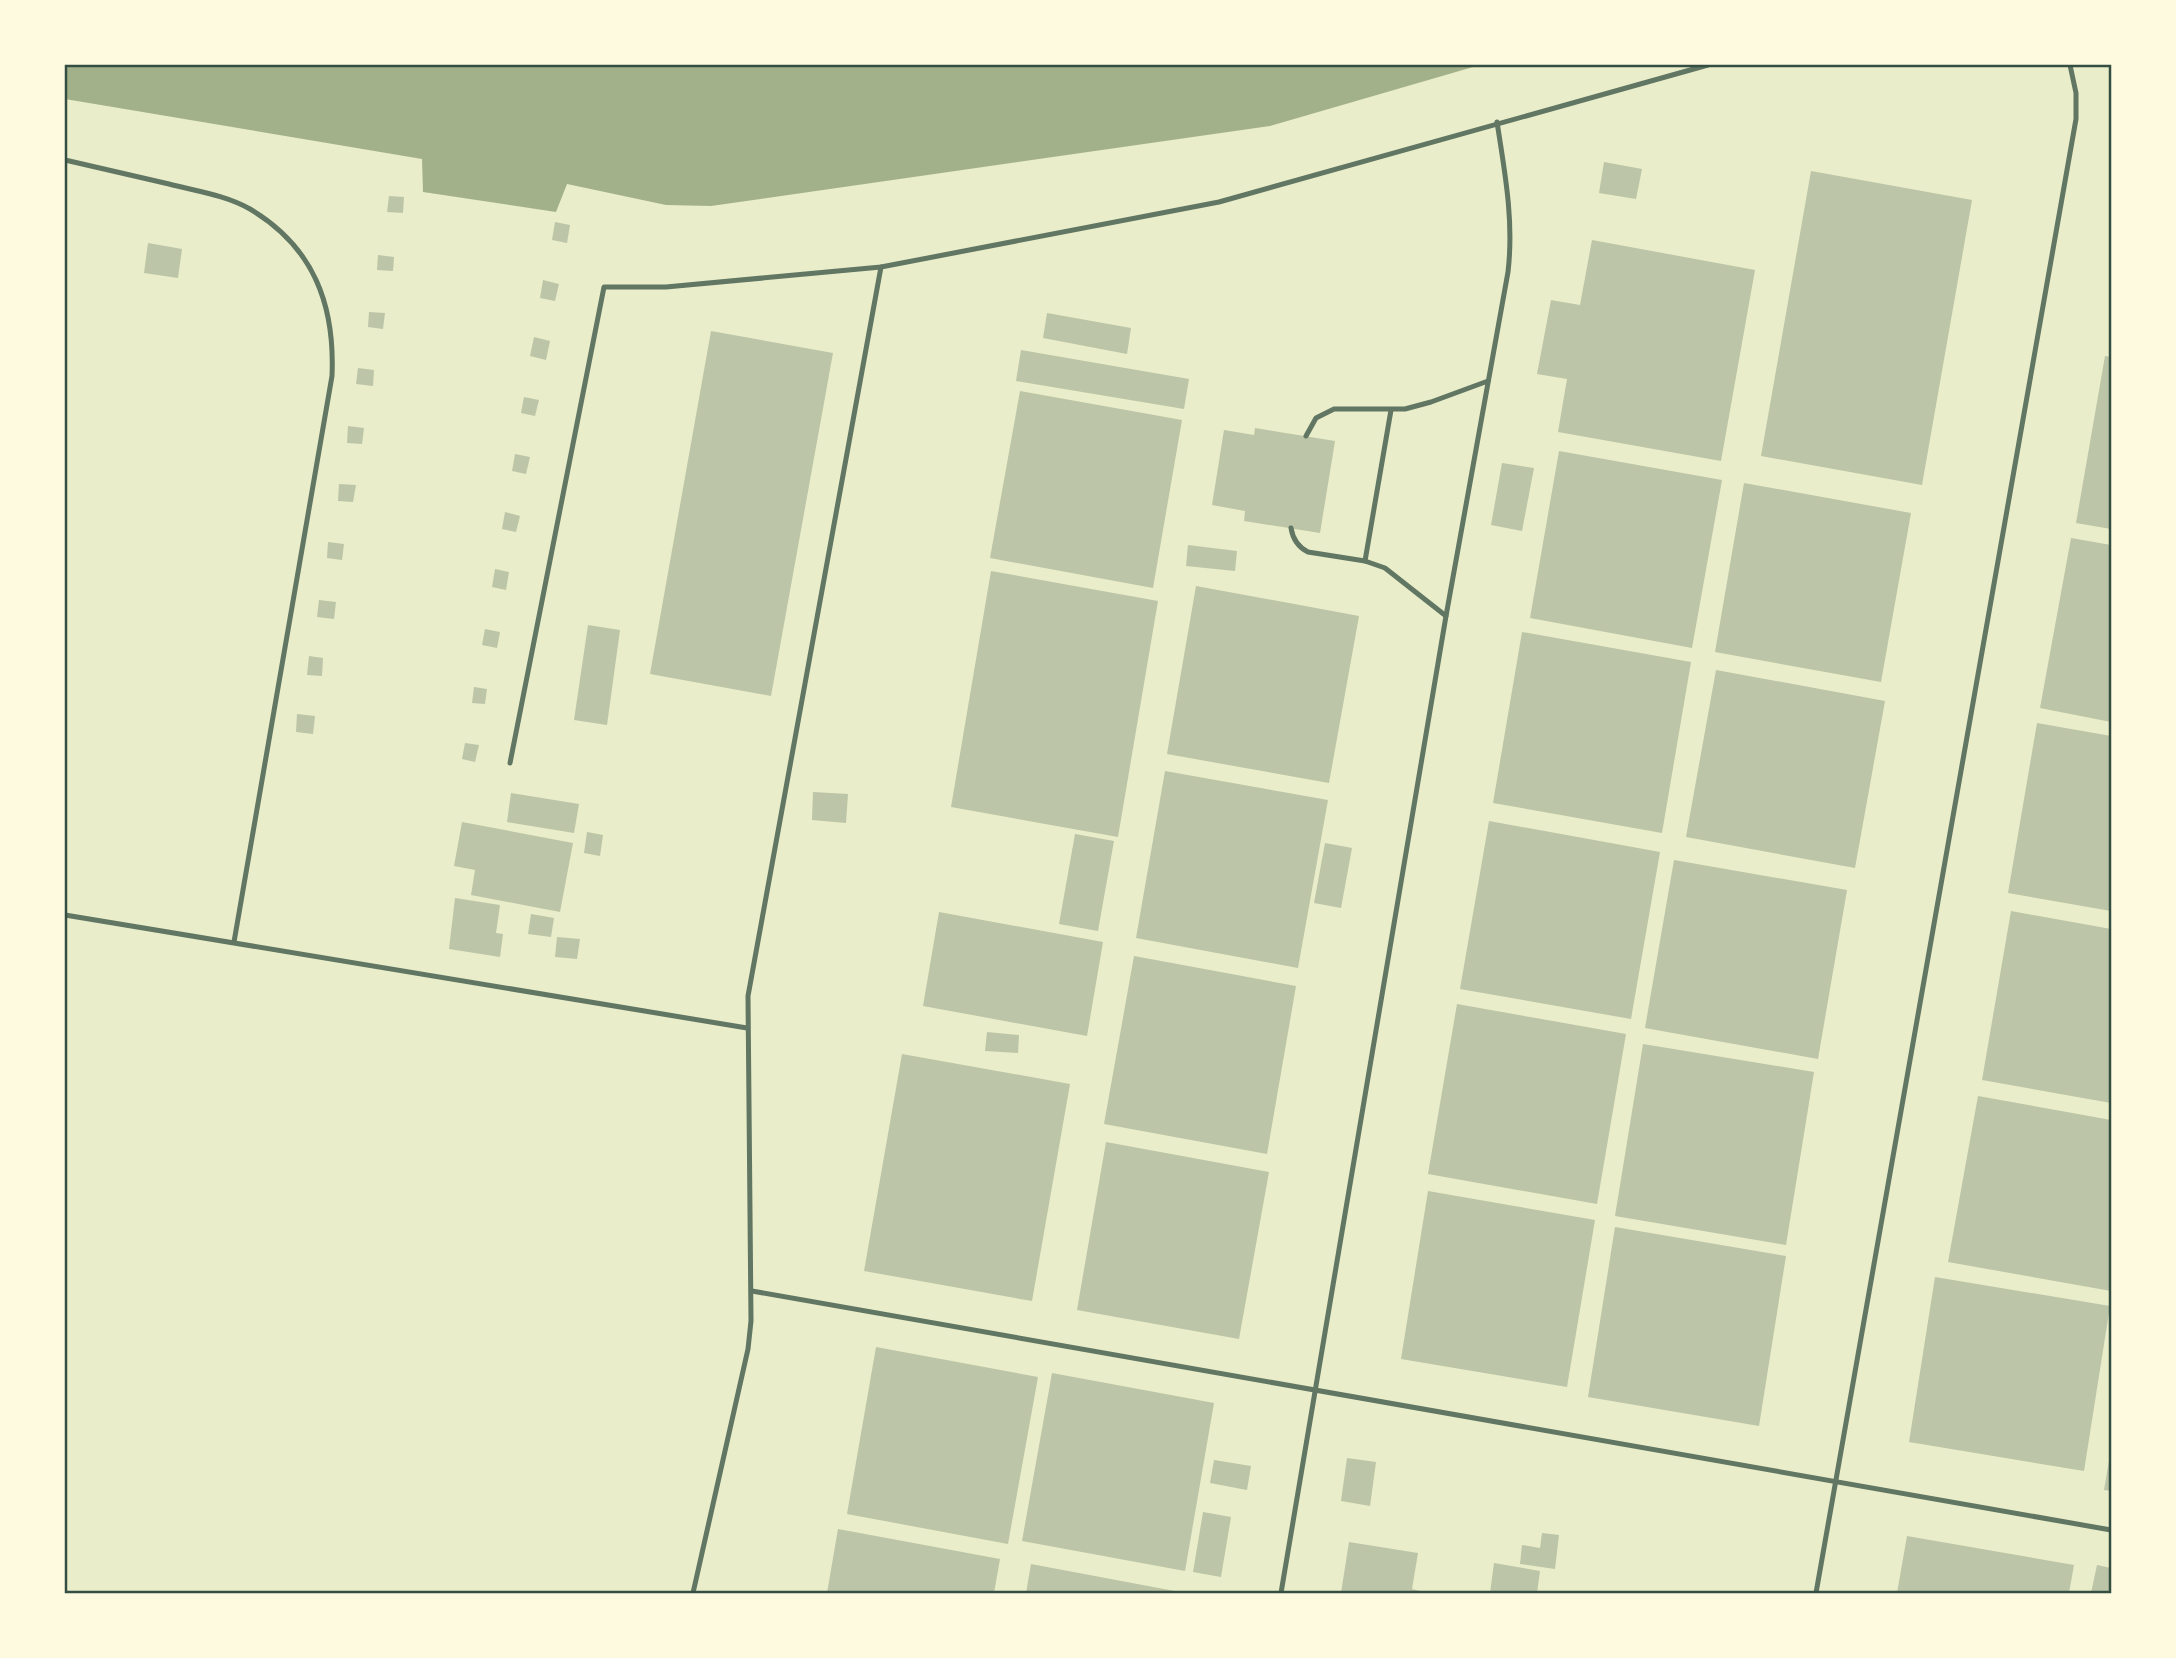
<svg xmlns="http://www.w3.org/2000/svg" width="2176" height="1658" viewBox="0 0 2176 1658" font-family="Jost,sans-serif">
<rect width="100%" height="100%" fill="#e9edc9"/>
<path fill="#a3b18a" d="M65,65H1480L1270,126L711,206L666,205L567,184L556,212L423,192L422,159L65,99Z"/>
<g fill="#bcc5a7">
<path d="M1604,162L1642,169L1636,199L1599,193Z"/>
<path d="M1811,171L1972,200L1922,485L1761,456Z"/>
<path d="M389,196L404,197L403,213L387,212Z"/>
<path d="M555,222L570,225L567,243L552,240Z"/>
<path d="M1592,240L1755,270L1721,461L1558,432L1567,379L1537,374L1551,300L1580,305Z"/>
<path d="M148,243L182,249L178,278L144,273Z"/>
<path d="M378,255L394,257L393,271L377,270Z"/>
<path d="M543,280L559,284L555,301L540,298Z"/>
<path d="M369,312L385,313L383,329L368,327Z"/>
<path d="M1047,313L1131,328L1127,354L1043,338Z"/>
<path d="M711,331L833,353L771,696L650,674Z"/>
<path d="M534,337L550,341L546,360L530,356Z"/>
<path d="M1021,350L1189,379L1184,409L1016,381Z"/>
<path d="M2105,356L2111,357V529L2076,523Z"/>
<path d="M358,368L374,370L373,386L356,384Z"/>
<path d="M1020,391L1182,420L1153,588L990,558Z"/>
<path d="M524,397L539,400L535,416L521,413Z"/>
<path d="M348,426L364,428L362,444L347,443Z"/>
<path d="M1255,428L1335,441L1320,533L1244,521L1245,511L1212,505L1224,430L1254,435Z"/>
<path d="M1559,451L1722,480L1692,648L1530,618Z"/>
<path d="M515,454L530,457L526,474L512,471Z"/>
<path d="M1502,463L1534,468L1522,531L1491,525Z"/>
<path d="M1744,483L1911,513L1881,682L1715,652Z"/>
<path d="M339,484L356,485L353,502L338,501Z"/>
<path d="M505,512L520,516L516,532L502,529Z"/>
<path d="M2071,538L2111,545V722L2040,708Z"/>
<path d="M328,542L344,544L342,560L327,558Z"/>
<path d="M1188,545L1237,551L1235,571L1186,566Z"/>
<path d="M495,569L509,572L506,590L492,587Z"/>
<path d="M991,571L1158,601L1118,837L951,807Z"/>
<path d="M1196,586L1359,616L1329,783L1167,754Z"/>
<path d="M319,600L336,602L334,619L317,617Z"/>
<path d="M588,625L620,630L607,725L574,720Z"/>
<path d="M485,629L500,632L497,648L482,645Z"/>
<path d="M1522,632L1691,662L1662,833L1493,803Z"/>
<path d="M309,656L323,658L322,676L307,675Z"/>
<path d="M1716,670L1885,701L1855,868L1686,837Z"/>
<path d="M474,687L487,689L485,704L472,703Z"/>
<path d="M297,714L315,716L313,734L296,732Z"/>
<path d="M2037,723L2111,736V911L2008,893Z"/>
<path d="M465,743L479,745L475,762L462,759Z"/>
<path d="M1165,771L1328,800L1298,968L1136,938Z"/>
<path d="M813,792L848,794L846,823L812,820Z"/>
<path d="M511,793L579,804L574,833L507,822Z"/>
<path d="M1489,821L1660,852L1631,1019L1460,989Z"/>
<path d="M462,822L573,843L560,912L471,895L475,870L454,866Z"/>
<path d="M587,832L603,835L600,856L584,853Z"/>
<path d="M1075,834L1114,841L1098,931L1059,924Z"/>
<path d="M1325,843L1352,848L1341,908L1314,903Z"/>
<path d="M1674,860L1847,890L1818,1059L1645,1028Z"/>
<path d="M455,898L500,905L496,933L503,934L500,957L449,949Z"/>
<path d="M2011,911L2111,929V1103L1982,1080Z"/>
<path d="M939,912L1103,942L1087,1036L923,1006Z"/>
<path d="M531,914L554,918L551,937L528,934Z"/>
<path d="M557,937L580,939L577,959L555,957Z"/>
<path d="M1134,956L1296,986L1267,1154L1104,1124Z"/>
<path d="M1457,1004L1626,1034L1597,1204L1428,1174Z"/>
<path d="M987,1032L1019,1035L1018,1053L985,1051Z"/>
<path d="M1643,1044L1814,1072L1786,1245L1615,1216Z"/>
<path d="M902,1054L1070,1084L1032,1301L864,1271Z"/>
<path d="M1978,1096L2111,1120V1291L1948,1262Z"/>
<path d="M1106,1142L1269,1172L1239,1339L1077,1310Z"/>
<path d="M1428,1191L1595,1220L1567,1387L1401,1359Z"/>
<path d="M1615,1227L1786,1256L1759,1426L1588,1397Z"/>
<path d="M1935,1277L2110,1306L2084,1471L1909,1442Z"/>
<path d="M876,1347L1038,1377L1008,1544L847,1514Z"/>
<path d="M1052,1373L1214,1403L1185,1571L1022,1541Z"/>
<path d="M2110,1455H2111V1491L2104,1490Z"/>
<path d="M1347,1458L1376,1462L1370,1506L1341,1501Z"/>
<path d="M1214,1460L1251,1466L1247,1490L1210,1483Z"/>
<path d="M1203,1512L1231,1517L1221,1577L1193,1572Z"/>
<path d="M838,1529L1000,1559L994,1593H827Z"/>
<path d="M1542,1533L1559,1535L1555,1569L1520,1564L1522,1545L1540,1548Z"/>
<path d="M1907,1536L2074,1565L2069,1593H1897Z"/>
<path d="M1349,1542L1418,1553L1412,1589L1428,1593H1341Z"/>
<path d="M1494,1563L1540,1571L1537,1593H1490Z"/>
<path d="M1031,1564L1180,1592L1179,1593H1026Z"/>
<path d="M2097,1565L2111,1568V1593H2091Z"/>
</g>
<g fill="none" stroke-linecap="round" stroke-linejoin="round">
<g stroke="#617663" stroke-width="5">
<path d="M65,160C99,168 134,176 169,184C196,191 225,195 250,209C314,247 335,305 332,376L234,942"/>
<path d="M1306,436L1316,418L1334,409H1405L1431,402L1488,381"/>
<path d="M1291,528C1293,540 1298,547 1308,552L1365,561L1385,568L1446,616"/>
<path d="M1365,561L1391,410"/>
<path d="M510,763L604,287H666L881,267L1219,202L1708,65"/>
<path d="M65,915L747,1028"/>
<path d="M752,1291L2111,1530"/>
<path d="M693,1593L748,1349L751,1321L748,996L881,267"/>
<path d="M1281,1593L1446,616L1508,272C1514,221 1505,173 1497,122"/>
<path d="M1816,1593L2076,119V93L2070,65"/>
</g>
</g>
<rect width="2176" height="1658" fill="none" stroke="#fefae0" stroke-width="133"/>
<rect x="66" y="66" width="2044" height="1526" fill="none" stroke="#344e41" stroke-width="2.5"/>
</svg>
